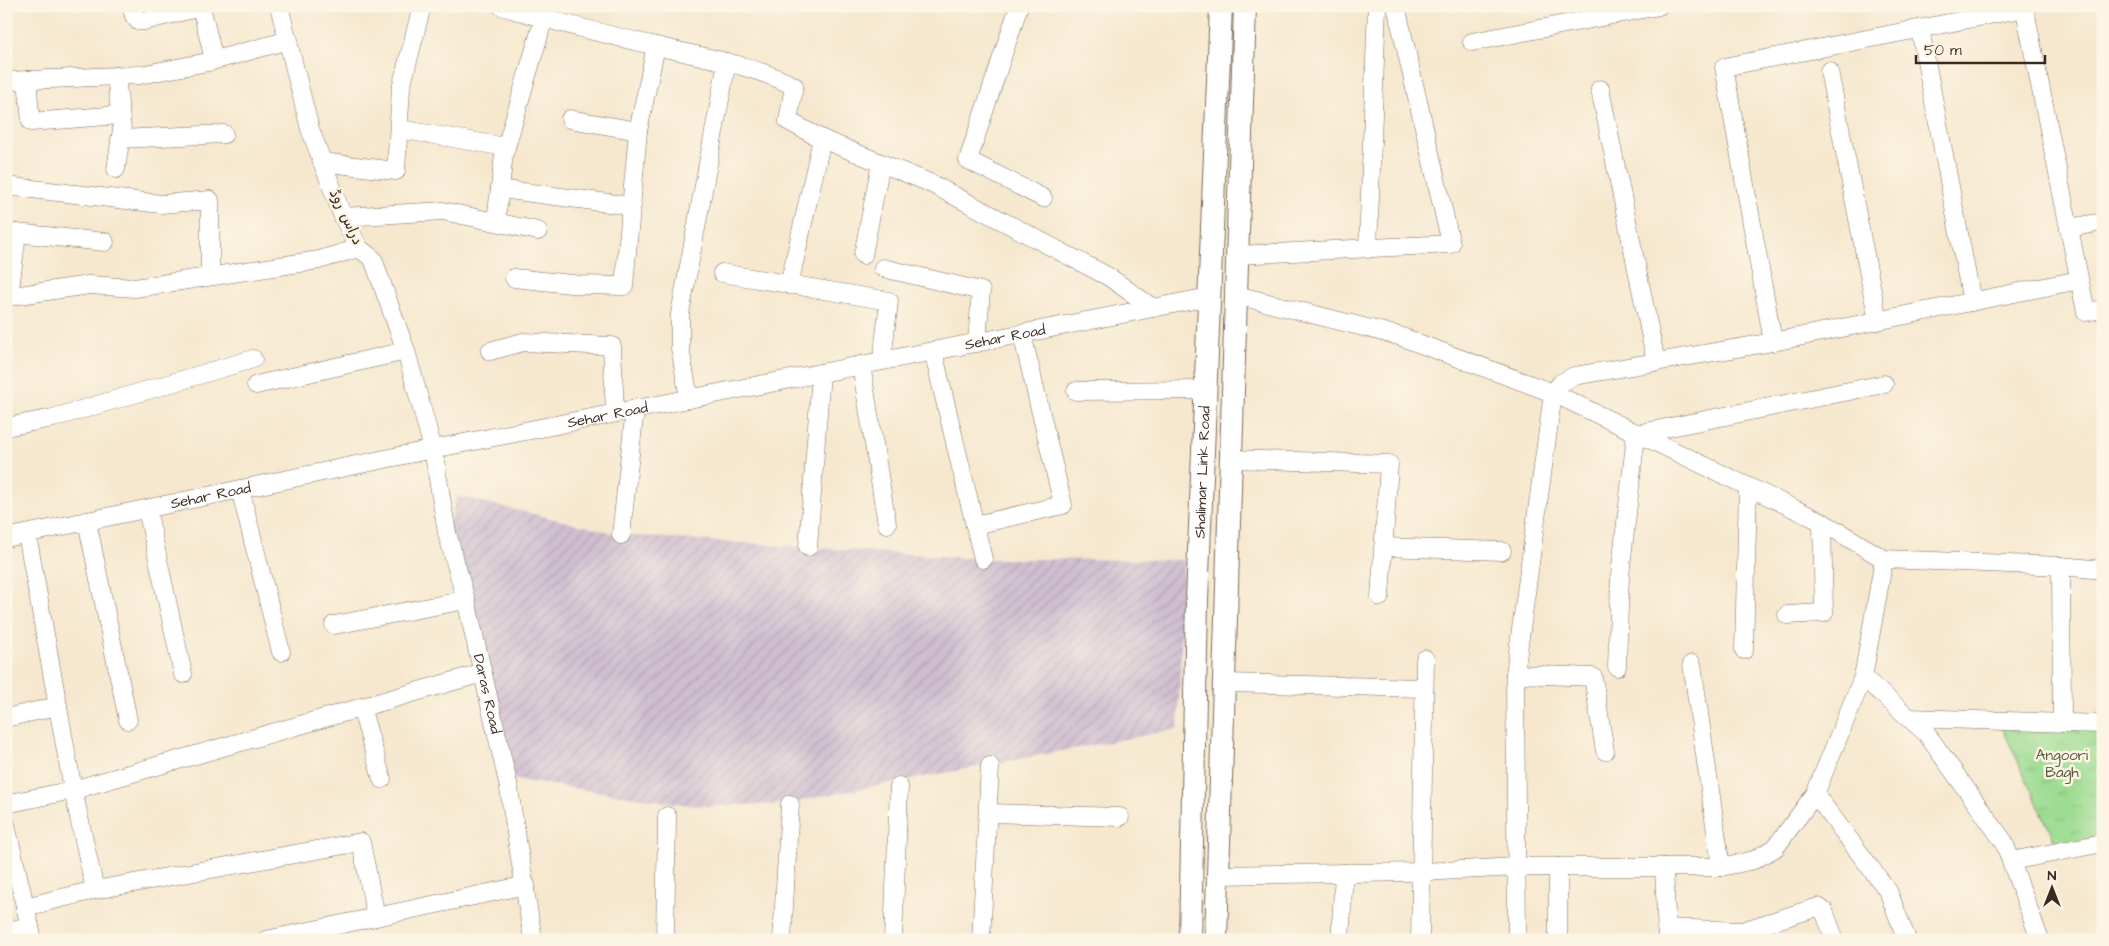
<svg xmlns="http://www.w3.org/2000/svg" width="2109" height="946" viewBox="0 0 2109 946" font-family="'Architects Daughter','Playpen Sans Arabic',sans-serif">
<defs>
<pattern id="industrial-furrows" width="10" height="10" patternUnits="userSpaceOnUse" patternTransform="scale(1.25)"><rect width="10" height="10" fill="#cebed0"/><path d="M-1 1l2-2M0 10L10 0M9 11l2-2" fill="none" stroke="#b2a3b2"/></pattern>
<pattern id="park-tufts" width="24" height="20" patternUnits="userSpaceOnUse" patternTransform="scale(1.25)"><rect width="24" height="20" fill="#9ddc92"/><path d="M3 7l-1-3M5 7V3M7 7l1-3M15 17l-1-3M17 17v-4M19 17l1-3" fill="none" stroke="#88bd7d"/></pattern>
</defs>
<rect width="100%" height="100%" fill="#fcf5e5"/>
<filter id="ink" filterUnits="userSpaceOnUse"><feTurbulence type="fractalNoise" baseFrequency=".02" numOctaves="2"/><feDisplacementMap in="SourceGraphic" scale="10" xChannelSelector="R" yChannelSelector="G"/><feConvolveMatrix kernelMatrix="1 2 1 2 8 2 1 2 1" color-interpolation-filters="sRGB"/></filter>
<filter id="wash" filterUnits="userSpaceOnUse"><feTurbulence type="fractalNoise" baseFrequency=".0096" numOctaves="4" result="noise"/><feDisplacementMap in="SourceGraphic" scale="20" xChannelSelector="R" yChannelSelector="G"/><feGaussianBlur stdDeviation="1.12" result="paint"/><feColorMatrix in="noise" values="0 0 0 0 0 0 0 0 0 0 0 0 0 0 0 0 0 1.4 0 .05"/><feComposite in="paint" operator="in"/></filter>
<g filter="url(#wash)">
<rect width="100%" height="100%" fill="#f6e8cf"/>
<path fill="url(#industrial-furrows)" d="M457,496L622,535L983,559L1184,560L1178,729L817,797L790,804L696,806L511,779L447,533Z"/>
<path fill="url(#park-tufts)" stroke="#6c8358" d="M1999,721L2103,724V843L2060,852Z"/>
</g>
<g filter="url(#ink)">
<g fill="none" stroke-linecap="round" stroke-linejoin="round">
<defs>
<g id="minor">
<path d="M131,6L134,16L138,21H144L201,7"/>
<path d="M201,6L214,60"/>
<path id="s1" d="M279,6L310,129L343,217L359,248L373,259L406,351L433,449L447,533L466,600L508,783L533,940"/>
<path d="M501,6C552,21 604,34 656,46C702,57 751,64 794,86L788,121L822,139L930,183L1109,277L1153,308"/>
<path d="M1019,6L968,160L1043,198"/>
<path d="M2024,6L2086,312L2103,309"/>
<path d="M1920,29L1972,302"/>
<path d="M1472,42L1659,6"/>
<path d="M1829,71L1878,321"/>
<path d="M116,76L122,129L116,169"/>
<path d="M27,80L31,122L120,115"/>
<path d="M6,81L140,75L208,62L289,40"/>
<path d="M1600,89L1656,362"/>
<path d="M570,119L638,131"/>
<path d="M399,129L506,147"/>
<path d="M120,139L224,134"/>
<path d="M322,162L396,171L401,88L422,6"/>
<path d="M6,186L161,204L210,200V276"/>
<path d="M500,189L632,206"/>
<path d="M343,217L443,211L538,231"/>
<path d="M496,221L504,154L544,18"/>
<path d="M2069,228L2103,222"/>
<path d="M6,232L105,242"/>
<path d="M1368,249L1377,6"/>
<path d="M863,255L881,163"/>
<path d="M1237,255L1451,244L1396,6"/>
<path d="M883,268L981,291L977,343"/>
<path d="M722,273L889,301L882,361"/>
<path d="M514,278L581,285L624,286L638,131L656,46"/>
<path d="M789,285L822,139"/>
<path d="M1236,295L1399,336L1553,393L1822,522L1884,559L2061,566L2103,570"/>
<path d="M6,297L89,285L135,288L319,260L359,248"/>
<path d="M9,297L17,233"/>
<path d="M1773,342L1724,67L2025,8"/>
<path d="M490,351L523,342L612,346L615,413"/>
<path d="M933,351L983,559"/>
<path d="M861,365L887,524"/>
<path d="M256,385L406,351"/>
<path d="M1076,391L1206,390"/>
<path d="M689,398L680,348V314L727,62"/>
<path d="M6,427L53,418L253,359"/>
<path d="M1232,459L1389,464L1380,597"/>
<path d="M240,489L281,652"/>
<path d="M147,509L183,674"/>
<path d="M87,521L128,720"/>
<path d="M975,525L1063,505L1022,334"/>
<path d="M27,534L73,790L95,890"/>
<path d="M621,535L635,409"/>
<path id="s2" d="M6,538L433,449L1209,297"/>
<path d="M808,547L821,373"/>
<path d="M1383,547L1502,551"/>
<path d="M2061,566L2062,723"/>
<path d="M1787,615L1824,613L1822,522"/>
<path d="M334,625L466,600"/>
<path d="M1744,650L1748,487"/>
<path d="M1692,664L1721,867"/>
<path d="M1617,667L1620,576L1636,434L1884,384"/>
<path d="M1515,674L1593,677L1605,751"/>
<path d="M1863,677L1926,733L2004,842L2040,940"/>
<path d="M1225,683L1424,688"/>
<path d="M361,707L382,779"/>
<path d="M6,718L58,706"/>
<path d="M1908,718L2103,724"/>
<path d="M1815,794L1888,891L1907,940"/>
<path d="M6,804L73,790L482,673"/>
<path d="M988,813L1120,817"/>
<path d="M6,825L33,940"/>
<path d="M2011,861L2103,843"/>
<path d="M1664,867L1667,939"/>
<path d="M1218,875L1422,872L1518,867H1721L1754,860L1775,848L1815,794L1863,677L1884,559"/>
<path d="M25,907L95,890L361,842L376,917L526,885"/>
<path d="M1666,928L1742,931L1818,907L1824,911L1835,940"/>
<path d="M6,931L30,926"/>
<path d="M266,940L376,917"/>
<path d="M665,940L667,816"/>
<path d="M782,940L790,804"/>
<path d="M893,940L899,786"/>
<path d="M981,940L990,766"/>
<path d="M1340,940L1344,873"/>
<path d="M1420,940L1425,659"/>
<path d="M1517,940L1515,674L1553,393L1561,383L1574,376L1773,342L2079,280"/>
<path d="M1558,940V867"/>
</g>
<g id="major">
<path id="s3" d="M1190,940L1197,600L1221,6"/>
<path d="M1216,940L1245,6"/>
</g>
</defs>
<use href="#minor" stroke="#7c6c5c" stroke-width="19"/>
<use href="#major" stroke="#7c6c5c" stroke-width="24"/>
<use href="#minor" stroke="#fff" stroke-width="18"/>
<use href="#major" stroke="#fff" stroke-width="22"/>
</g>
</g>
<g text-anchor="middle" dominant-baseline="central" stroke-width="5" stroke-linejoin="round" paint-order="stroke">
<g font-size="15" fill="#3b2a1e" stroke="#fcf5e5">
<text transform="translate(346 217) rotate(65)">دراس روڈ</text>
<text stroke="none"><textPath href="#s2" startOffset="1019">Sehar Road</textPath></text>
<text stroke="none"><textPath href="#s2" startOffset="614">Sehar Road</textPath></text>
<text stroke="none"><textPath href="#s3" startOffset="468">Shalimar Link Road</textPath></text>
<text stroke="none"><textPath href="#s2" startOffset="209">Sehar Road</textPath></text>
<text stroke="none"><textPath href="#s1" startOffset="724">Daras Road</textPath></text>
</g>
<g font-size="15" fill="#54563b" stroke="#fcf5e5">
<text x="2062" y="755">Angoori<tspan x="2062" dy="17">Bagh</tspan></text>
</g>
</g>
<rect width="2109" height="946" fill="none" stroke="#fcf5e5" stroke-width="25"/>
<g transform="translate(2052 888)" stroke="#fcf5e5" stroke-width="4" paint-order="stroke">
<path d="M0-4L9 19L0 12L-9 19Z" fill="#3b2a1e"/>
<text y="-8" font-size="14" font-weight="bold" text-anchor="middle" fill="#3b2a1e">N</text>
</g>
<path d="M1916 55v8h129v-8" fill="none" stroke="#3b2a1e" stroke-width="2.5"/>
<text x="1924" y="55" font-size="15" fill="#3b2a1e" stroke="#fcf5e5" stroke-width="4" paint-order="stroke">50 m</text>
</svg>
